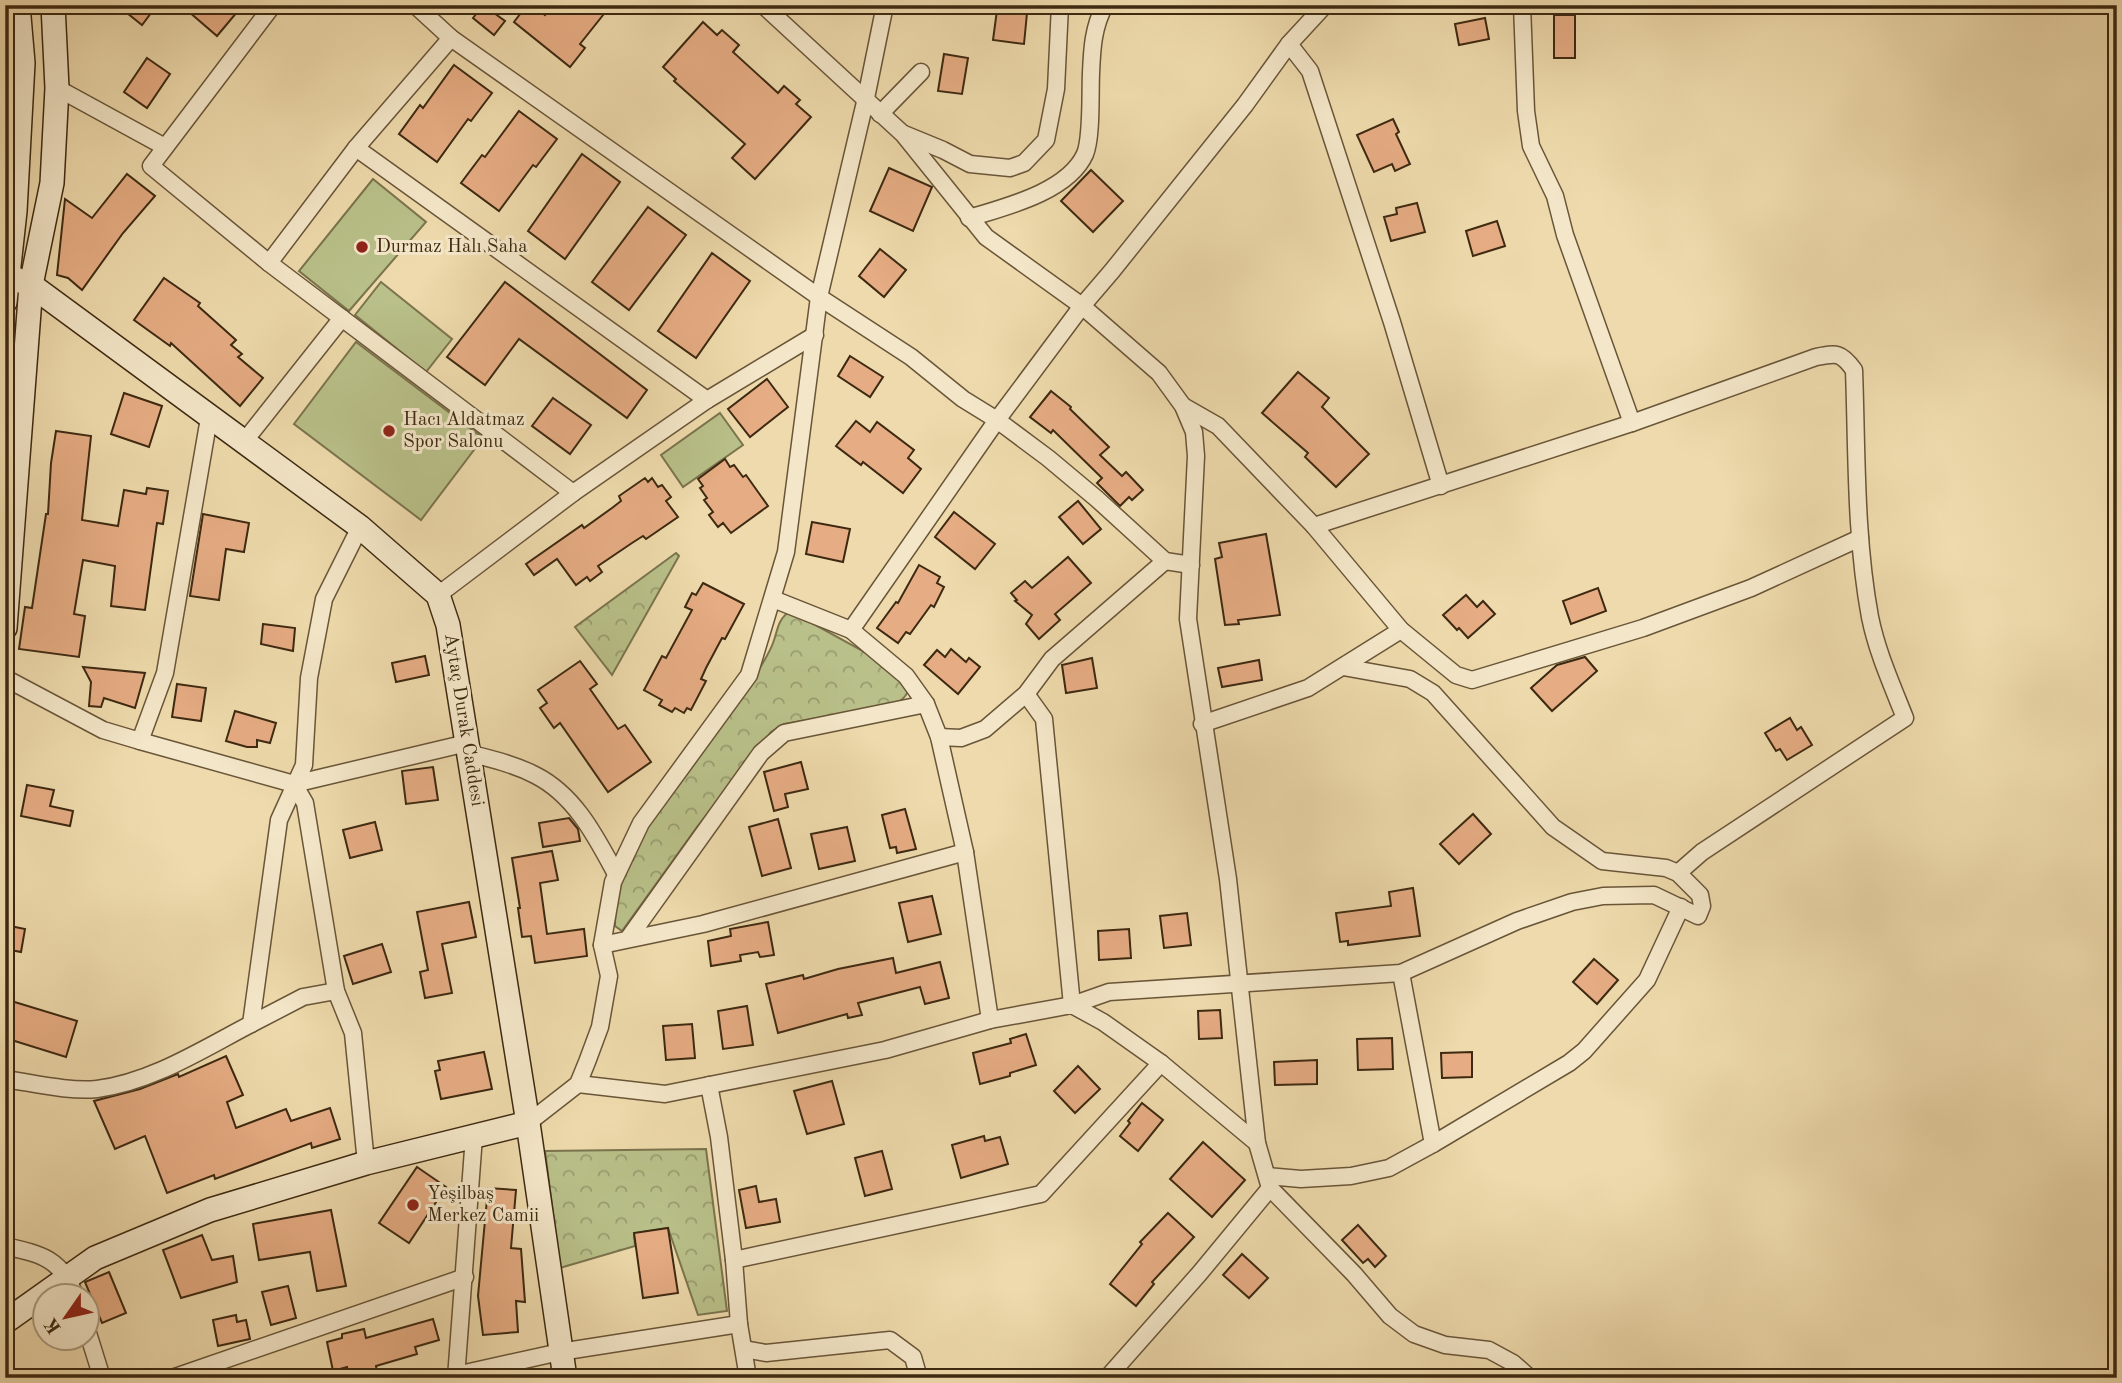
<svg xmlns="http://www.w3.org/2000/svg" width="2122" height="1383" viewBox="0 0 2122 1383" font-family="'Old Standard TT',serif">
<defs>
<pattern id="forest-crowns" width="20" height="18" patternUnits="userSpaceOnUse" patternTransform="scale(1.75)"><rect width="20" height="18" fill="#b9c089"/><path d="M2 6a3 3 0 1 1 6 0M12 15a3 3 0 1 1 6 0" fill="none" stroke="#989c6f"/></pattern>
</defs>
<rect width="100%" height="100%" fill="#eedaac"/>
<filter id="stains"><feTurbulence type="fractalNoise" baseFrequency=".00286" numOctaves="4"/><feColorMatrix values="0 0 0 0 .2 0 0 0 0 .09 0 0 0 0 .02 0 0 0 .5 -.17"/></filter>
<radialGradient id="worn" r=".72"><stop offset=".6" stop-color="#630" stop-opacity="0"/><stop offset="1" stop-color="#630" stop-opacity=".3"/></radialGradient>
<g fill="#b9c089" stroke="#7b744d" stroke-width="2">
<path d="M373,179L426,222L349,311L299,271Z"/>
<path d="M381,282L452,339L426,372L355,315Z"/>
<path d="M356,342L483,438L421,520L294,424Z"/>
<path d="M720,413L743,445L683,487L661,455Z"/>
</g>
<g fill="url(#forest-crowns)" stroke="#7b744d" stroke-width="2">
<path d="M676,553L679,556L612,675L575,627Z"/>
<path d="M790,611L872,656L909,689C905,699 899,703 889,706L784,724L771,732L697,827L622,931L615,926C613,839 709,746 755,676C761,666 769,654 773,643C778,630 777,620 790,611Z"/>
<path d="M706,1149L727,1311L698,1315L668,1228L634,1233L635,1246L560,1268L545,1151Z"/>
</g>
<g fill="#e6ac83" stroke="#3d2911" stroke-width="2">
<path d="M117,5H157L142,25Z"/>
<path d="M181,5H243L217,36Z"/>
<path d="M483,5L505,21L494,35L473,18Z"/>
<path d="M527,5H532L545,15L552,5H611L580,44L585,48L570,67L514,22Z"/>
<path d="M997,10L1027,13L1024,44L993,40Z"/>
<rect x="1554" y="15" width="21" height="43"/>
<path d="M1485,18L1489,39L1459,45L1455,24Z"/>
<path d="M703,22L717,35L722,30L739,45L733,52L778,93L784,86L800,100L796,104L811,117L755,179L732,158L745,144L674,81L676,79L663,67Z"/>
<path d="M944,54L968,58L962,94L938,91Z"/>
<path d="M147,58L170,74L147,108L124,92Z"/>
<path d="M454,65L492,93L471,121L468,119L437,162L399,134L420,105L423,108Z"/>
<path d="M519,111L557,139L536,167L533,165L499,211L461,183L482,155L485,157Z"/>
<path d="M1393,119L1399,132L1396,134L1410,164L1395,171L1392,164L1374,172L1357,135Z"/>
<path d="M582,154L620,182L565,259L528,231Z"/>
<path d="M889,168L932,187L913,231L870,211Z"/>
<path d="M1091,170L1123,201L1093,232L1061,201Z"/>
<path d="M127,174L155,196L123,233L82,290L68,278L57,275L65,199L92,218Z"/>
<path d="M1417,203L1425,232L1391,241L1384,217L1397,214L1396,208Z"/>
<path d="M648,207L686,235L629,310L592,282Z"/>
<path d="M1497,221L1505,246L1473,256L1466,231Z"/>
<path d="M880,249L906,270L884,297L859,276Z"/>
<path d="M712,253L750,281L696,358L658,331Z"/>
<path d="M164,278L200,303L198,306L236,340L231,345L242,354L238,357L263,378L240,406L171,343L170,346L134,320Z"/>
<path d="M505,282L647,390L627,418L519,339L485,385L447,357Z"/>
<path d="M850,356L883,377L870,397L838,376Z"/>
<path d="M1298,372L1329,398L1322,407L1369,454L1336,487L1305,457L1308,453L1262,413Z"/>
<path d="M767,379L788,407L750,437L728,409Z"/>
<path d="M1051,391L1071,407L1070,409L1109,447L1100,455L1122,476L1126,472L1143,490L1132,500L1129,497L1120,506L1097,483L1102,478L1053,430L1051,433L1030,417Z"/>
<path d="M124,393L162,406L149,447L111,434Z"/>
<path d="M553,398L591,425L570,454L532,426Z"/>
<path d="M856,421L870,432L877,422L914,450L908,458L921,469L903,493L863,462L861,465L836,446Z"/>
<path d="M56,431L91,436L82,520L118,526L124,490L146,494L147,488L168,491L163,524L157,523L145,610L111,606L115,566L83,560L74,614L85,616L79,657L19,649L25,607L32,608L46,514H48L51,463Z"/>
<path d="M725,459L730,467L734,465L743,477L746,475L768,506L731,533L723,523L718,527L709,515L713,512L704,500L707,498L700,488L703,486L698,479Z"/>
<path d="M645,478L648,482L652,478L658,487L662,485L671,497L666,501L678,517L646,539L643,536L632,543L598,566L602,572L590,581L587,577L576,585L557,559L534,575L526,564L582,525L584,528L612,508L621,501L619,496Z"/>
<path d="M1078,501L1101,529L1083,544L1059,517Z"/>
<path d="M954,512L995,544L975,569L935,537Z"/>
<path d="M203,514L249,523L244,552L226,549L219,600L190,596Z"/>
<path d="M812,522L850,529L843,562L806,554Z"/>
<path d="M1266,534L1280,615L1238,620L1239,624L1225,625L1215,559L1222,557L1219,543Z"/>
<path d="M1068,557L1091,583L1055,614L1060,620L1039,639L1026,624L1032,615L1015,601L1017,600L1011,593L1025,581L1032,588Z"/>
<path d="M919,565L940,577L937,583L944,587L934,607L931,605L910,634L906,632L898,643L877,628L896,602L898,603Z"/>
<path d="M703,583L744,604L725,639L722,638L706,668L701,679L706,681L691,710L687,708L684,713L675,708L672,712L659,705L662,700L644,690L662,656L666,658L692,610L685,607L692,593L696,595Z"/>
<path d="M1598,588L1606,611L1571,624L1563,601Z"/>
<path d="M1466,595L1477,607L1483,601L1495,614L1468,638L1459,628L1457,630L1443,615Z"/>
<path d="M263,624L295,628L293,651L261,644Z"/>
<path d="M951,649L966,662L969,658L980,667L958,694L924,665L937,650L945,657Z"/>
<path d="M425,656L429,675L396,682L392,663Z"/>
<path d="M1585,657L1597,671L1552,711L1531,688L1557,665Z"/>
<path d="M1092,658L1097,688L1066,693L1062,665Z"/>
<path d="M1259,660L1262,680L1222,687L1218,668Z"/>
<path d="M580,661L597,684L590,689L618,729L625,725L651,762L608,792L560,723L554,728L540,708L547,703L538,690Z"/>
<path d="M83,667L145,673L135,708L104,698L101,707L89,706L91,682Z"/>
<path d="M177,684L206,688L201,721L172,717Z"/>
<path d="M235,711L276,723L270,743L257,740V747H247L226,741Z"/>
<path d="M1790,718L1797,730L1801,727L1812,745L1787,760L1780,749L1776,751L1765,733Z"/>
<path d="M801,762L808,789L785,794L788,807L774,811L764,772Z"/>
<path d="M433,767L438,800L406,804L402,771Z"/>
<path d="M27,785L54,790L50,806L73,811L70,826L21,816Z"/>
<path d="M905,809L916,849L897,853L896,847L890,848L882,815Z"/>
<path d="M1473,814L1491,834L1459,864L1440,844Z"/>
<path d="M569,818L578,829L580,841L543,847L539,823Z"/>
<path d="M778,819L791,868L762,876L749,827Z"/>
<path d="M375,822L382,850L350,858L343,830Z"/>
<path d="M847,827L855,861L819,869L811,834Z"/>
<path d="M552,851L558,880L540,883L547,934L584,929L587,956L535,963L531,936L522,937L518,908H520L512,858Z"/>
<path d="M1413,888L1420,936L1348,945V941L1340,942L1336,913L1391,906L1389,892Z"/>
<path d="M932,896L941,934L908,942L899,903Z"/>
<path d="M469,902L476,937L442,944L452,993L425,998L420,972L428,970L417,912Z"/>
<path d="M1187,913L1191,945L1164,948L1160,916Z"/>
<path d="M768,922L774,955L760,957L758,952L740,955L741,961L711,966L708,941L731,936L730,929Z"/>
<path d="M5,925L25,929L21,952L5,949Z"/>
<path d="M1129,929L1131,958L1099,960L1098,931Z"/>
<path d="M382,944L391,972L353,984L344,956Z"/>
<path d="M893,958L896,973L940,962L949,998L925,1004L920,987L858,1003L862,1015L848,1018L847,1014L778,1033L766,984L803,975L804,979L838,969Z"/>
<path d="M1594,959L1618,980L1597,1004L1573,982Z"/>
<path d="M8,1000L77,1021L66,1057L5,1038V1009Z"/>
<path d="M747,1006L753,1045L723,1049L718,1011Z"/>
<path d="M1220,1010L1222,1038L1199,1039L1198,1011Z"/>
<path d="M692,1024L695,1058L666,1060L663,1026Z"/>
<path d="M1026,1034L1036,1065L1010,1073V1076L980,1084L973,1053L1011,1043L1010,1039Z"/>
<path d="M1392,1038L1393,1069L1358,1070L1357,1039Z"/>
<path d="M484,1052L492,1089L441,1099L435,1071L440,1070L438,1061Z"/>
<path d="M1472,1052V1077L1442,1078L1441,1053Z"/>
<path d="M226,1056L243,1095L227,1102L236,1128L286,1109L291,1121L330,1108L340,1139L312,1148L311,1143L215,1179L214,1175L167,1193L145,1136L115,1149L94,1101L140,1089L178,1074L179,1077Z"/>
<path d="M1317,1060V1084L1275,1085L1274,1062Z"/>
<path d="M1078,1066L1100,1089L1075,1113L1054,1091Z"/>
<path d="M832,1081L844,1124L807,1134L794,1091Z"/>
<path d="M1142,1103L1163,1120L1138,1151L1120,1136L1130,1123L1128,1121Z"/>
<path d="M984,1136L985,1141L1000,1137L1008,1164L961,1178L952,1145Z"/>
<path d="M1203,1142L1245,1180L1212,1217L1170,1179Z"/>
<path d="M882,1151L892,1189L865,1196L855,1158Z"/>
<path d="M417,1167L446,1187L409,1243L379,1223Z"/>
<path d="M756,1186L759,1202L776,1199L780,1222L746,1228L739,1190Z"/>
<path d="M488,1188L516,1190L511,1248L521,1249L525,1302L516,1301L518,1332L483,1335L478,1296Z"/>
<path d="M331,1210L346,1286L317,1291L310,1252L259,1260L253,1224Z"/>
<path d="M1168,1213L1194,1237L1152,1282L1154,1284L1136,1306L1110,1284L1142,1244L1140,1242Z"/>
<path d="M1358,1225L1386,1256L1375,1267L1368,1259L1363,1263L1342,1240Z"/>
<path d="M668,1228L678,1293L643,1298L634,1233Z"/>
<path d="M202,1235L212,1260L233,1256L237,1282L181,1298L163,1250Z"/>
<path d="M1242,1254L1268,1278L1249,1298L1223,1275Z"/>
<path d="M109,1272L126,1313L102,1323L85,1282Z"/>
<path d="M288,1286L296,1318L271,1325L262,1292Z"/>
<path d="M236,1315L237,1322L246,1320L250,1339L218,1346L213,1320Z"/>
<path d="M433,1319L439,1340L415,1347L417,1354L376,1366L378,1378H349L347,1367L333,1371L327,1342L342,1338V1334L364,1329L366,1338Z"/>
</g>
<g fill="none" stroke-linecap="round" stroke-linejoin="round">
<defs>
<g id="street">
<path d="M273,5L151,166L269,263L573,493"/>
<path d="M415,5L451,38L819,297L911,357L963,399L997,420L1048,458L1097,499L1165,561L1191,565"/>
<path d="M763,5L903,134L986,237L1082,306L1159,373L1183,406L1194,432L1196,456L1188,619L1228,879L1257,1143L1270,1188L1199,1274L1107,1378"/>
<path d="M1522,5L1526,111L1531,146L1555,196L1565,235L1632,423"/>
<path d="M1289,44L1310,71L1392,322L1441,486"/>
<path d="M57,88L165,147"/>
<path d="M880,114L921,72"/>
<path d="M904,134L943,150L970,164L1010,168L1024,163L1046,140L1056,89L1060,5"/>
<path d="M356,148L707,400"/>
<path d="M969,218C1005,207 1068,192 1085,154C1092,137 1090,94 1091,73C1092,49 1093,27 1105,5"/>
<path d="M269,263L356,148L451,38"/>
<path d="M1183,406L1218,426L1314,526L1401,630L1456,675L1472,680L1643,628L1751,588L1860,538"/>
<path d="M243,443L342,318"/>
<path d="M1314,526L1632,423L1816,357C1837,353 1841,352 1854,370C1857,452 1855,536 1870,617C1877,652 1892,685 1905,718L1702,852L1678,873"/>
<path d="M438,595L573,493L707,400L815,335"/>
<path d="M773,599L851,630L906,676L926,704L939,737L965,852L990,1020"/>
<path d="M851,630L997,420L1082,306L1112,271L1245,105L1289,44L1325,5"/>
<path d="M5,678L103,730L140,741L165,673L209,418"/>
<path d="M1026,694L1044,719L1072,1005L1109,992L1401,973L1517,921L1572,902L1603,896L1654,895L1698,916L1702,906L1700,895L1678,873L1666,868L1602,861L1553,827L1433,693L1410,679L1343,667"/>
<path d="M1202,724L1308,688L1401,630"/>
<path d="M939,737L961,738L985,729L1026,694L1052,659L1165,561"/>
<path d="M140,741L294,784L467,743"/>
<path d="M468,753C491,759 514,764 535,775C575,795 596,837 616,874"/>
<path d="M294,784L305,803L336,991L353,1033L366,1163"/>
<path d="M628,939L761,753L784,733L926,704"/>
<path d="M602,945L703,924L965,852"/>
<path d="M1401,973L1433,1144"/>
<path d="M251,1024L303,997L336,991"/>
<path d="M5,1079C33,1083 70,1092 97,1089C152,1082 203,1049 251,1024L279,820L304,765L309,678L324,599L360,527"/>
<path d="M578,1084L665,1094L885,1050L990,1020L1072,1005L1103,1022L1161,1063L1257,1143"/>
<path d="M709,1085L719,1137L734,1260L739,1324L748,1378"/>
<path d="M528,1123L578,1084L587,1062L600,1027L609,976L602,945L613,882L641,823L749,675L786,552L819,297L866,98L885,5"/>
<path d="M1267,1176L1301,1179L1351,1176L1389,1168L1433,1144L1569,1063L1584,1051L1647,980L1681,907"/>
<path d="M1270,1188L1354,1274L1390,1316L1414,1334L1445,1345L1489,1350L1513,1363L1530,1378"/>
<path d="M5,1246C40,1254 62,1258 75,1296"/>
<path d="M734,1260L1041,1194L1161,1063"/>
<path d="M88,1333L102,1378"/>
<path d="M744,1349L766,1353L890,1340L913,1357L919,1378"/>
<path d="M456,1375L560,1352L739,1324"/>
<path d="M172,1378L465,1277"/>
<path d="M456,1378L474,1136"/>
</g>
<g id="secondary">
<path d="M8,276L31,285L360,527L438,595L448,625L528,1123L565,1378"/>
<path d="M5,302L15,211L23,63L18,5"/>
<path d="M5,628L31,285L52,183L57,88L53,5"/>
<path d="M5,1322L95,1258L210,1210L366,1163L528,1123"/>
</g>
</defs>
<use href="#street" stroke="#695538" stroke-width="19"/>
<use href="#secondary" stroke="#3d2911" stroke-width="26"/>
<use href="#street" stroke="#f4e7c9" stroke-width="16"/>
<use href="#secondary" stroke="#f4e7c9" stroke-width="23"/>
</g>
<g fill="#8f2418" stroke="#f4e7c9" stroke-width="2.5">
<circle cx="362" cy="247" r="7"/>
<circle cx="389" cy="431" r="7"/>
<circle cx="413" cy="1205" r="7"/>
</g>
<g text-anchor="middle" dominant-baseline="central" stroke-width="6" stroke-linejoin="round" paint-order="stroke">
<g font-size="19" fill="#3d2911" stroke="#f4e7c9" text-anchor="start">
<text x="376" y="247">Durmaz Halı Saha</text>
<text x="403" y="420">Hacı Aldatmaz<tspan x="403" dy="22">Spor Salonu</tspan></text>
<text x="427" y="1194">Yeşilbaş<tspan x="427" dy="22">Merkez Camii</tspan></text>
</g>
<g font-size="19" fill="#3d2911" stroke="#f4e7c9">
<text transform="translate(463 720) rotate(81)">Aytaç Durak Caddesi</text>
</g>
</g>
<rect width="2122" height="1383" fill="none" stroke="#eedaac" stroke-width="28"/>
<rect x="7" y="7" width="2108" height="1369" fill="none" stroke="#3d2911" stroke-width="3.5"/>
<rect x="14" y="14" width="2094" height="1355" fill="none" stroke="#3d2911" stroke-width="2"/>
<g transform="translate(66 1317) rotate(236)"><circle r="33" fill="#f4e7c9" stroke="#ab9b7f" stroke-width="2"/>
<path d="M0-5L12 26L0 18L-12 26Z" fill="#8f2418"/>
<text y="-10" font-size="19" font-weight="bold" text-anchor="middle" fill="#3d2911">K</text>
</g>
<rect width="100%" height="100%" filter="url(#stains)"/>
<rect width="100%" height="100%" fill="url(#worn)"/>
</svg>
